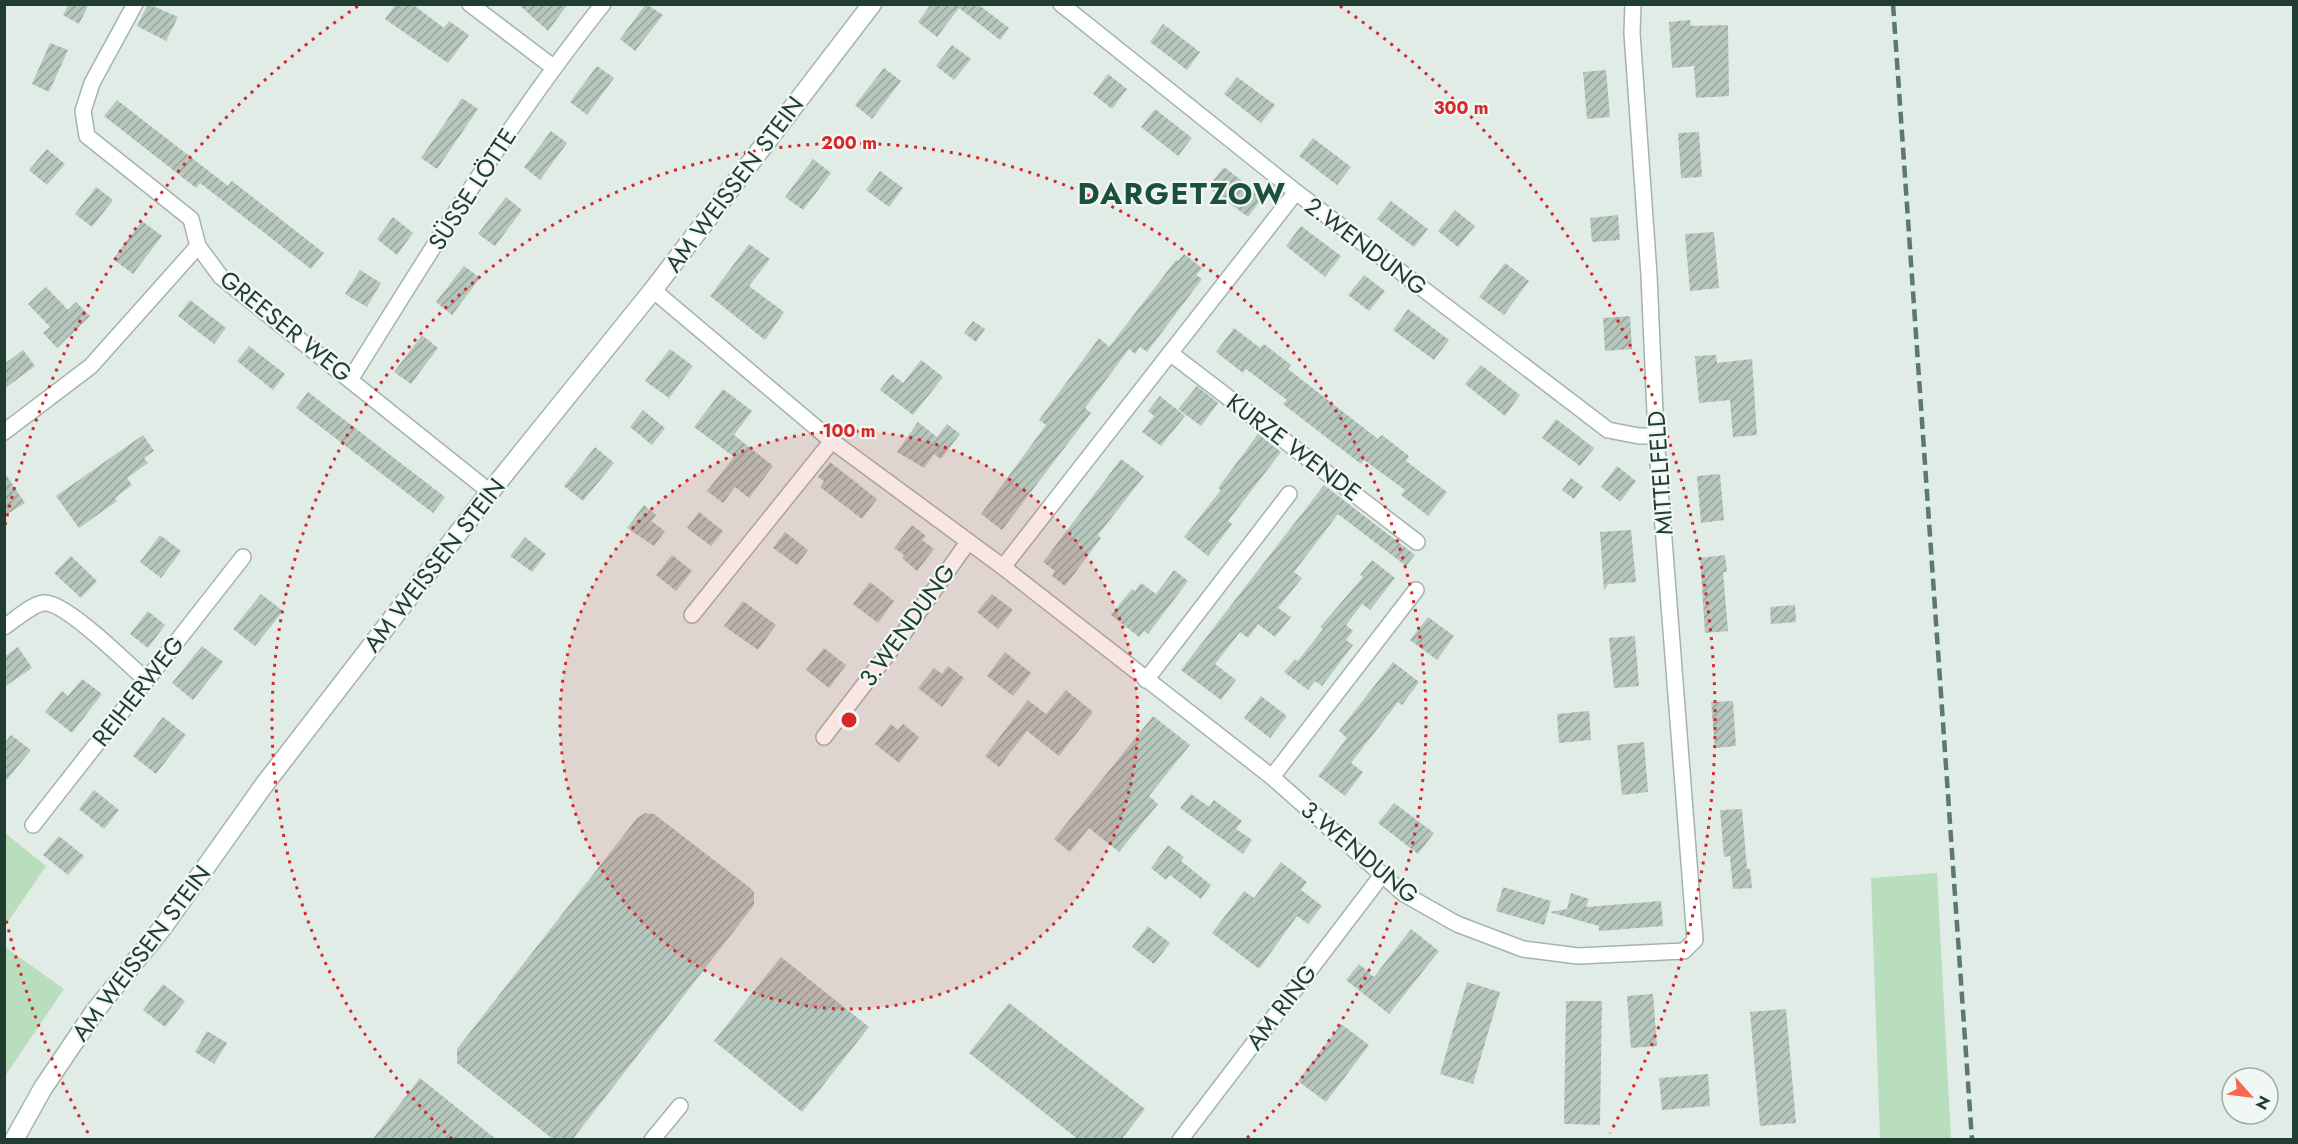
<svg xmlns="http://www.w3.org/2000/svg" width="2298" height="1144" viewBox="0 0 2298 1144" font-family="Jost,sans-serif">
<defs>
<pattern id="building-hatch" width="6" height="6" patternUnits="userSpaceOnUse" patternTransform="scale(1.5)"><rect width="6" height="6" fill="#b6c7be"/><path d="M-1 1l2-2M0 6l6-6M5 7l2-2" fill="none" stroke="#94a39b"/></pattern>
</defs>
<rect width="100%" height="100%" fill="#e1ece6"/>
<g fill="#b8debe">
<path d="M5,833L46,866L5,926Z"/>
<path d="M1937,873L1951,1139H1880L1871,878Z"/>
<path d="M5,947L64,989L5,1076Z"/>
</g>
<g fill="url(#building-hatch)">
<path d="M69,4H89L79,24L63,15Z"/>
<path d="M148,4L178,17L166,41L137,26Z"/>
<path d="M396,4H412L444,28L449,21L469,35L448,63L385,19Z"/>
<path d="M518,4H568L548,31Z"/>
<path d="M646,4L663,15L635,51L620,39Z"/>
<path d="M931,4L979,5L1009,28L1000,40L959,8L937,37L918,22Z"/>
<path d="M1690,20L1691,26L1728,25L1729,96L1696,98L1694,66L1672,68L1669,22Z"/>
<path d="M1163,24L1200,52L1187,70L1150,42Z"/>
<path d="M50,43L68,50L49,92L32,84Z"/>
<path d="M952,45L971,59L954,80L936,66Z"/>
<path d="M597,66L614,78L587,115L570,102Z"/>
<path d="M884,68L901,81L872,119L855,105Z"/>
<path d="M1606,70L1610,117L1587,119L1583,72Z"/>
<path d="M1108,74L1127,89L1112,109L1093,94Z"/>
<path d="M1237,77L1275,105L1261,123L1224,94Z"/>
<path d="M462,98L478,109L437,169L421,158Z"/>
<path d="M117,100L228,186L232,181L324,253L311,269L200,183L196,188L104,116Z"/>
<path d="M1155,109L1192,138L1178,156L1141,127Z"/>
<path d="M551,131L567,143L540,180L524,167Z"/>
<path d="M1699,132L1702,177L1681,178L1678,133Z"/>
<path d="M1313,138L1351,167L1337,185L1299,156Z"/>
<path d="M47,149L65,164L47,185L29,170Z"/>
<path d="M813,159L831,173L803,210L785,197Z"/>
<path d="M1224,167L1263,197L1248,217L1208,187Z"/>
<path d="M880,171L903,188L889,207L866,190Z"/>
<path d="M96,187L113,200L92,227L75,214Z"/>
<path d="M506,197L522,210L495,246L478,234Z"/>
<path d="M1391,201L1428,229L1414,247L1377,219Z"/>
<path d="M1455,210L1475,226L1458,247L1438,231Z"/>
<path d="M1618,215L1620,240L1592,242L1590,218Z"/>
<path d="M393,217L413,233L397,255L377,239Z"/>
<path d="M142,221L162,236L133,274L113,259Z"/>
<path d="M1301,226L1341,256L1325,277L1286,246Z"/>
<path d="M1714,232L1719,288L1690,291L1685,234Z"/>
<path d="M749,244L770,259L749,286L784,312L765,340L710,296Z"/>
<path d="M1184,254L1202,268L1196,275L1202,279L1147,352L1140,347L1135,354L1129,349L1085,408L1091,413L1002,530L981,514L1046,425L1039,420L1099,338L1109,347L1176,260L1178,261Z"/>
<path d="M1505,263L1529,281L1504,315L1479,297Z"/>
<path d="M464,266L480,278L452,315L436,302Z"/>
<path d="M360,270L381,283L367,307L345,294Z"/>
<path d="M1364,275L1385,291L1369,311L1348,295Z"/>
<path d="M46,287L68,310L76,302L90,316L57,348L43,333L50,327L28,304Z"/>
<path d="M190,300L226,328L214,344L178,316Z"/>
<path d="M1408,309L1449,340L1434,360L1393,330Z"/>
<path d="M1630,316L1632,349L1605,351L1603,318Z"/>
<path d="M973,321L985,329L976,342L964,333Z"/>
<path d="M1234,328L1260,348L1264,344L1291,365L1288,369L1378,439L1382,435L1409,456L1406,461L1447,492L1428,516L1401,495L1405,490L1364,460L1361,464L1283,404L1287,400L1246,369L1243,373L1216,352Z"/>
<path d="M422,335L438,348L411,384L394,372Z"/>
<path d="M249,346L285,374L273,390L237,361Z"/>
<path d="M670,349L693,366L669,398L645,381Z"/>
<path d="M23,350L35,366L4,389V364Z"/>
<path d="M1716,355L1717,363L1752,359L1757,435L1733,437L1730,400L1699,403L1695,356Z"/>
<path d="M921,360L943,377L913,415L880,390L892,374L903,383Z"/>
<path d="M1481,365L1520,395L1505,416L1465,384Z"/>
<path d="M1197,386L1218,403L1201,426L1178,409Z"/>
<path d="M723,389L752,411L734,435L773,466L749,498L735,487L723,503L707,491L734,457L694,427Z"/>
<path d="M308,392L445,497L433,513L296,408Z"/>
<path d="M1160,396L1185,416L1161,446L1142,432L1154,416L1148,411Z"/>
<path d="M643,410L665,428L652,445L630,427Z"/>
<path d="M1556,419L1594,448L1580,466L1542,438Z"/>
<path d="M918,422L937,437L947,424L960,434L941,459L934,454L924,468L897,452Z"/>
<path d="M1258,434L1281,452L1228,521L1232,524L1208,556L1184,537L1221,490L1218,488Z"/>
<path d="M143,435L154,451L144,458L148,463L127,478L132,485L115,498L117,501L79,528L56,496Z"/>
<path d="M595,447L614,463L583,501L564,486Z"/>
<path d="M1121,459L1144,476L1098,535L1101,538L1065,586L1052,576L1055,571L1043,562Z"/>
<path d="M830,462L877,499L862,519L820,487L824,481L818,477Z"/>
<path d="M1617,466L1636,481L1620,502L1601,487Z"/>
<path d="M4,472L25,503L4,516Z"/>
<path d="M1720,474L1724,520L1701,523L1697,476Z"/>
<path d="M1571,478L1583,487L1574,499L1562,490Z"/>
<path d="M1324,485L1415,555L1406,566L1338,514L1294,572L1302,578L1278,608L1291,617L1275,637L1258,624L1248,638L1240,632L1215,664L1236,680L1221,700L1181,670Z"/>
<path d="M644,505L656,515L651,521L665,531L654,546L627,528Z"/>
<path d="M699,512L723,531L711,546L687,528Z"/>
<path d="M912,525L926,536L922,540L934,549L917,571L902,558L904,555L894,548Z"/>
<path d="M1631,530L1636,582L1608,584L1604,591L1600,532Z"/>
<path d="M785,532L808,550L797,565L773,548Z"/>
<path d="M160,535L181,551L161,578L140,562Z"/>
<path d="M525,537L546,554L532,572L510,556Z"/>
<path d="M672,555L692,571L676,591L656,575Z"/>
<path d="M1725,555L1727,572H1723L1728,631L1705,633L1700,558Z"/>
<path d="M71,556L97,581L81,598L54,573Z"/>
<path d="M1372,560L1395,578L1370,610L1362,604L1346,625L1353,631L1346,640L1353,645L1322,686L1315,681L1308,690L1284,672L1295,659L1298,661L1323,629L1320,627L1363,577L1360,575Z"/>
<path d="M1174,570L1188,581L1148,634L1144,631L1139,637L1111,615L1132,589L1135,591L1141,583L1156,594Z"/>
<path d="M870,582L894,601L878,623L853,604Z"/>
<path d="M261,594L283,611L255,646L233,629Z"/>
<path d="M992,594L1013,610L998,629L977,612Z"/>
<path d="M743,601L776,625L758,650L724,626Z"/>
<path d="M1795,605L1796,622L1771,624L1770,607Z"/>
<path d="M148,611L165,625L148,648L130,634Z"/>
<path d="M1428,617L1454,636L1437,660L1410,640Z"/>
<path d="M1635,636L1639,686L1614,688L1609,638Z"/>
<path d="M202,646L223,662L193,700L172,683Z"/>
<path d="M18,647L32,668L4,687V657Z"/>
<path d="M824,648L846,665L829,688L806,670Z"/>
<path d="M1005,652L1031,673L1013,696L987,676Z"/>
<path d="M1393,662L1419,682L1402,705L1398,702L1351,763L1363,772L1345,796L1318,776L1347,738L1339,731Z"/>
<path d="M948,666L964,678L942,707L918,688L934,668L942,674Z"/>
<path d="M82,679L102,694L72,733L45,712L62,691L68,696Z"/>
<path d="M1066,690L1093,712L1059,756L1027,731L999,767L985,756L1028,700L1046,714Z"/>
<path d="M1261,696L1287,716L1270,738L1244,718Z"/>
<path d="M1733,701L1736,746L1715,748L1711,702Z"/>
<path d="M1589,711L1591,740L1559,743L1557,714Z"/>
<path d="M1153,716L1190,745L1149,796L1158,804L1119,852L1089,828L1070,852L1054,839Z"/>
<path d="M163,717L186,735L156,774L133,756Z"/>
<path d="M891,724L898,730L903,724L919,737L899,763L875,744Z"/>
<path d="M11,735L31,750L4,783V744Z"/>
<path d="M1644,742L1648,792L1622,795L1617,745Z"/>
<path d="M94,790L119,810L104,829L79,809Z"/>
<path d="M1191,794L1209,807L1214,800L1242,821L1236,829L1252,840L1243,854L1180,808Z"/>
<path d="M1394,803L1434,833L1418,854L1378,823Z"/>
<path d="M1742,809L1747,869H1750L1752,888L1733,889L1730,856L1724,857L1720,810Z"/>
<path d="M645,813L654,814L749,887L754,892V905L572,1140H554L457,1063V1049L637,818Z"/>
<path d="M59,836L84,856L68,875L43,855Z"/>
<path d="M1168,845L1184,857L1181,861L1211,885L1201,899L1170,875L1166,880L1151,868Z"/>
<path d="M1281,862L1307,882L1301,890L1322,906L1308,924L1297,916L1259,969L1212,933L1244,891L1254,898Z"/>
<path d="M1503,887L1551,901L1544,925L1496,911Z"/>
<path d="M1571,893L1589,899L1586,907L1661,901L1663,926L1599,931V926L1549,912L1567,909Z"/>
<path d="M1148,926L1170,943L1154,964L1132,947Z"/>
<path d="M1411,929L1439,951L1389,1014L1346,980L1359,964L1374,977Z"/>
<path d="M781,957L869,1027L802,1112L714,1041Z"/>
<path d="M1467,982L1500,992L1473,1084L1440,1074Z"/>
<path d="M163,984L185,1001L165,1027L143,1010Z"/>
<path d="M1653,994L1657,1046L1631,1048L1627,996Z"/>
<path d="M1566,1001H1602L1600,1125L1564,1124Z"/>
<path d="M1009,1003L1145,1109L1121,1140H1079L969,1053Z"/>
<path d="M1786,1009L1796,1123L1760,1126L1750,1012Z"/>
<path d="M1341,1024L1369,1045L1326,1102L1298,1081Z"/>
<path d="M207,1031L227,1043L214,1064L195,1052Z"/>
<path d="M1708,1074L1710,1106L1662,1110L1659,1078Z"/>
<path d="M420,1078L497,1140H372Z"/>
</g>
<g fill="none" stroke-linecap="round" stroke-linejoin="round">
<defs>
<g id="minor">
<path d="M135,4L92,83L83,111L87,136L191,219L198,246L221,277L490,492"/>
<path d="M470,4L553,67"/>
<path d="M1061,4L1296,192L1608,430L1639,436H1656"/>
<path d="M653,290L832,441L1003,567L1272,777L1404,894L1457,924L1523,949L1578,956L1684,951L1695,940L1656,436L1649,275L1632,33L1633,4"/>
<path d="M1170,353L1417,542"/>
<path d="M350,380C430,252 508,123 603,4"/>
<path d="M4,432L91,366L198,246"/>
<path d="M1003,567L1296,192"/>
<path d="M692,615L832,441"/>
<path d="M4,627C15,620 32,604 44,603C65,601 128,664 146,680"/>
<path d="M1146,680L1289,494"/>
<path d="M824,737L903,634L968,542"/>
<path d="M1272,777L1416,590"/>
<path d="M33,825L243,557"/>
<path d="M652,1140L680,1106"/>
<path d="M1180,1140L1382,875"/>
</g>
<path id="tertiary" d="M14,1140L43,1088L95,1011L163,927L264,785L490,492L653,290L872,4"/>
</defs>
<use href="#minor" stroke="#a3b4ac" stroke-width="18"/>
<use href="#tertiary" stroke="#a3b4ac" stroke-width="21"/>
<use href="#minor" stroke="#fff" stroke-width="15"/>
<use href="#tertiary" stroke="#fff" stroke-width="18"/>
<path stroke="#5b796d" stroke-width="4.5" stroke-dasharray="12 6" stroke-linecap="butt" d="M1893,4L1972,1140"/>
</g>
<circle cx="849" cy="720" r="289" fill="#d62828" fill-opacity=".12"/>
<g fill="none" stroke="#d62828" stroke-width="3" stroke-dasharray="3 6">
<circle cx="849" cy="720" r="289"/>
<path d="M452 1139A577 577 0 1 1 1246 1139"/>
<path d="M88 1133A866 866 0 0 1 5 915M5 525A866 866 0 0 1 358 6M1340 6A866 866 0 0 1 1610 1133"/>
</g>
<g text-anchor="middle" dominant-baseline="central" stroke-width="4.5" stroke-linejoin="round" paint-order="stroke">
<g font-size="24" fill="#203d32" stroke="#f1f8f4">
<text transform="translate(734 184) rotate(-53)">AM WEISSEN STEIN</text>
<text transform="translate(472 189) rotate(-57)">SÜSSE LÖTTE</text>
<text transform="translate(1366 246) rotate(37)">2.WENDUNG</text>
<text transform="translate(286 326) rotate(39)">GREESER WEG</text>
<text transform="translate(1294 447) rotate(37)">KURZE WENDE</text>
<text transform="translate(1660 473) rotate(-94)">MITTELFELD</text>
<text transform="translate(434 565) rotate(-52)">AM WEISSEN STEIN</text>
<text transform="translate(907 625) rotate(-54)">3.WENDUNG</text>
<text transform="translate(138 691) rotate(-52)">REIHERWEG</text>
<text transform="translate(1360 852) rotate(40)">3.WENDUNG</text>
<text transform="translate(141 953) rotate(-53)">AM WEISSEN STEIN</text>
<text transform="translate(1281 1007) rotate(-53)">AM RING</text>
</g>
<g font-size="30" font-weight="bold" letter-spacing="1.5" fill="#1b503d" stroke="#f1f8f4">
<text x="1182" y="193">DARGETZOW</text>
</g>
</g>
<circle cx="849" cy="720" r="9" fill="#d62828" stroke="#f1f8f4" stroke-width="3"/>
<g font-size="18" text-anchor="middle" font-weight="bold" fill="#d62828" stroke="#f1f8f4" stroke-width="4.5" stroke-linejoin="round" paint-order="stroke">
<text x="1461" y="114">300 m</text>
<text x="849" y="149">200 m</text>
<text x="849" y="437">100 m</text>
</g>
<rect width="2298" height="1144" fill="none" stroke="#203d32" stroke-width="12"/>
<g transform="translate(2250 1096) rotate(118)"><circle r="28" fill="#f1f8f4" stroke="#9dada6" stroke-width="1.5"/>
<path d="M0-4.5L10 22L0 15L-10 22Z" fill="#f86853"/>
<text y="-9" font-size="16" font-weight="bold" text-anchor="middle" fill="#203d32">N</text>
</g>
</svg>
